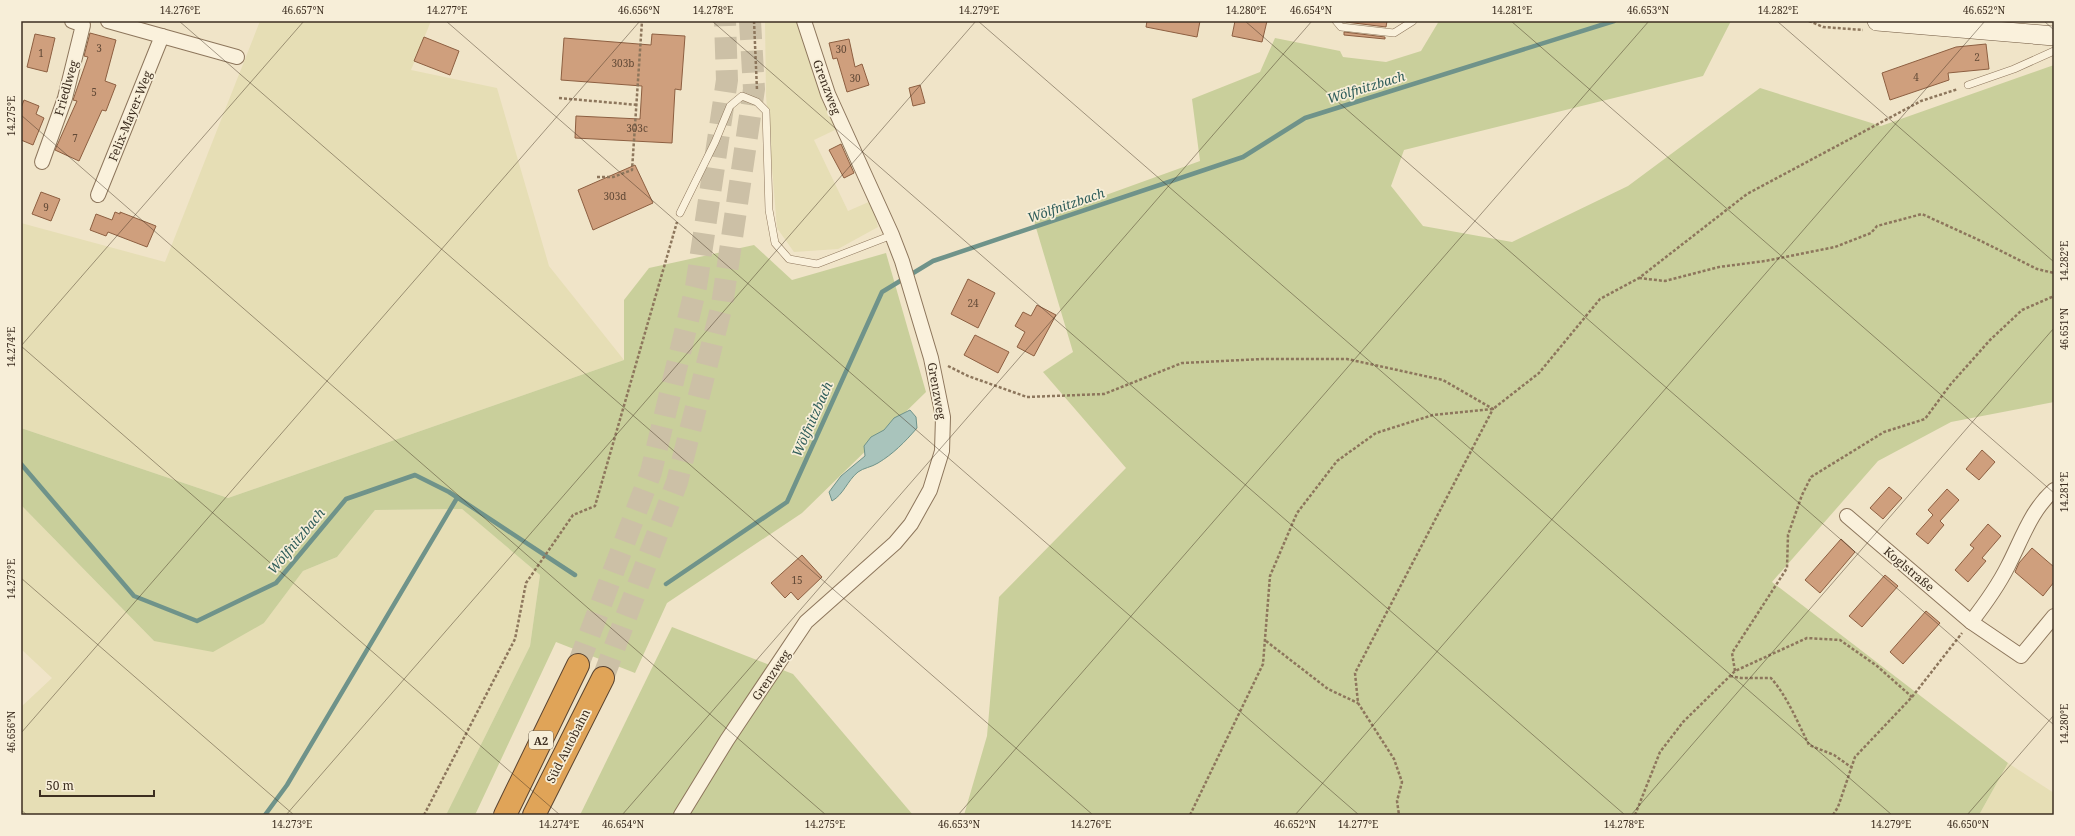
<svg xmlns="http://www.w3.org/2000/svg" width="2075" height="836" viewBox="0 0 2075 836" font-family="'Noto Serif',serif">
<rect width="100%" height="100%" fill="#f0e4c8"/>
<g fill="#e6deb5">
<path d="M260,21H431L411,70L497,88L549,266L624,360L228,498L21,428V223L165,262Z"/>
<path d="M765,21H796L839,128L814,140L848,211L871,201L878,227L838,249L794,252L777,228L766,96Z"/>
<path d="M21,505L154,641L264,623L303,571L337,557L375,510L462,509L540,575L530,646L446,815H21V707L52,678L21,649Z"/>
<path d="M2008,763L2054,793V815H1979Z"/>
</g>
<g fill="#c9cf9b">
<path d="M1439,21H1731L1703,76L1404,150L1391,186L1423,226L1512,242L1628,186L1760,88L1881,126L2054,65V402L1951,422L1878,461L1772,582L2008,763L1979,815H964L987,736L999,597L1126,468L1043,372L1073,352L1034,221L1200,161L1192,99L1260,72L1275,38L1340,51L1343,57L1386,62L1421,51Z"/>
<path d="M754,245L792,280L886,253L926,392L802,513L667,603L635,673L556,642L475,815H446L530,646L540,575L462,509L375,510L337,557L303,571L264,623L213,652L154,641L21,505V428L228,498L624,360V300L649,268Z"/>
<path d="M672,627L793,674L913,815H580Z"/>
</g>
<path fill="#a9c4bc" stroke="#6f938a" d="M910,410L916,417L917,428C905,442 893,454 878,463C872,467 863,468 858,472C847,481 844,494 832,501L829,492L841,476L865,456L864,446L871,437L884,430L894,418Z"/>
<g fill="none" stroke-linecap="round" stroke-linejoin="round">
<g stroke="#6f938a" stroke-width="4.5">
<path d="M21,464L134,596L197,621L276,583L346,499L415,475L449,492L575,575"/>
<path d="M666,584L787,502L882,292L933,261L1243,157L1305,118L1614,21"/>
<path d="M265,815L287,785L457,498"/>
</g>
</g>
<g fill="#cf9f7d" stroke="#8d5f41">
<path d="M1147,21H1200L1197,37L1146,27Z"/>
<path d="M1235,21H1267L1262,42L1232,36Z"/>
<path d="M1346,21H1387L1386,27L1346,22Z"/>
<path d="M1344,32L1385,37V39L1344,35Z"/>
<path d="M90,33L116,40L105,81L116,85L106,111L102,110L79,161L55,150L77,101L73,100L88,57L84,56Z"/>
<path d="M35,34L55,38L47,72L27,67Z"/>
<path d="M652,34L685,36L681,90L675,89L672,143L575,138L576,116L640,119L642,86L561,80L564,38L651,45Z"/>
<path d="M424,37L459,51L450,75L414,61Z"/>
<path d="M849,39L855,67L862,64L869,85L847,92L837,58L833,59L829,43Z"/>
<path d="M1986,44L1989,69L1948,73L1949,80L1890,100L1882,73L1956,47Z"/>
<path d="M920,85L925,103L913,106L909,88Z"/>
<path d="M24,100L39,106L36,114L44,118L33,145L21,140V108Z"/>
<path d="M841,144L854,173L844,178L829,150Z"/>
<path d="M635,165L653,203L593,230L578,190Z"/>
<path d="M41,192L60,199L51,221L32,214Z"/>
<path d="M115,212L120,214V212L156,226L147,247L108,232L106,236L90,230L96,214L112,220Z"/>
<path d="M968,279L995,293L978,328L951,314Z"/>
<path d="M1037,305L1056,315L1034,356L1017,347L1025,332L1015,326L1023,312L1031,316Z"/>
<path d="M975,335L1009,352L998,373L964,355Z"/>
<path d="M1982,450L1995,462L1979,480L1966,469Z"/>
<path d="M1889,487L1902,498L1883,519L1870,508Z"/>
<path d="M1947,489L1959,500L1940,521L1944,525L1928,544L1916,534L1933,515L1928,510Z"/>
<path d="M1988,524L2001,536L1982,558L1986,561L1968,582L1955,570L1974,548L1970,545Z"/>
<path d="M1841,539L1855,552L1820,593L1805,580Z"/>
<path d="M2032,548L2054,567V582L2043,596L2015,572L2019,563Z"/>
<path d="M802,555L822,577L798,600L791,592L785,598L771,583Z"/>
<path d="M1885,575L1898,586L1862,627L1849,616Z"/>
<path d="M1926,611L1940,623L1903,664L1890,652Z"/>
</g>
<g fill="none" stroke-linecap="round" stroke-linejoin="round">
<g stroke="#ccc0a6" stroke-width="22" stroke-dasharray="22 11" stroke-linecap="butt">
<path d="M578,665L651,472L696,287L727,80L725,21"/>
<path d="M603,678L677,482L722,305L754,89L750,21"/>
</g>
<defs>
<g id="lane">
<path d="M1336,21L1341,27L1394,33L1413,21"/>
<path d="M1968,85L2014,69L2054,51"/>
<path d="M680,213L715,142L730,106L742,96L757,102L766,111L769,210L775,243L789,259L817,264L892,235"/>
</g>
<g id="street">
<path d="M108,21L237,57"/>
<path d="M42,162L65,98L83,25L72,21"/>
<path d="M98,195L162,36"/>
<path d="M1847,516L1971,622L2021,656L2054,616"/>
<path d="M1971,622C1985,604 1998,586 2008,566C2022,539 2031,510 2054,490"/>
<path d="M681,815L727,740L806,622L895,543L911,524L930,490L942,451L943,417L931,358L902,261L892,235L828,94L804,21"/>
</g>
<path id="secondary" d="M1877,21L2054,36"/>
<g id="highway">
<path d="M505,815L578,665"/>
<path d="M534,815L603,678"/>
</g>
</defs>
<use href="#lane" stroke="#8d765c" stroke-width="8"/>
<use href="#street" stroke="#8d765c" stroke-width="16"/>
<use href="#secondary" stroke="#6f573f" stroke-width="20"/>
<use href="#highway" stroke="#5b4430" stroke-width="24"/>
<g stroke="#8d765c" stroke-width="2.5" stroke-dasharray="3 2" stroke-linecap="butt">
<path d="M754,21L757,90"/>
<path d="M1809,21L1823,27L1863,30"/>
<path d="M559,98L638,105"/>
<path d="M597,177H613L632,170L642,21"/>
<path d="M1639,278L1665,281L1719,267L1765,261L1835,247L1871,233L1877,226L1922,214L1981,241L2037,269L2054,273"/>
<path d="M948,366L968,376L1027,397L1104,394L1182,363L1263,359H1347L1443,380L1493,409L1355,673L1358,703L1394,759L1402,782L1397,801L1399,815"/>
<path d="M1266,641L1328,689L1358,703"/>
<path d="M1735,671L1732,653L1787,568L1788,535L1802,495L1811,477L1884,432L1925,419L1950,385L1990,340L2022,310L2054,296"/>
<path d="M1730,676L1741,678H1771C1787,696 1798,723 1809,745L1834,755L1851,767"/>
<path d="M424,815L515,639L526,583L573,515L595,506L677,222"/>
<path d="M1190,815L1263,664L1270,576L1297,513L1337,461L1376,433L1433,415L1493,409L1539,373L1600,299L1639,278L1747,194L1921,101L1958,89"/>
<path d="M1635,815L1660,752L1683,722L1735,671L1807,638L1840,640L1877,666L1912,697"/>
<path d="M1833,815L1838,807L1855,757L1912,697L1962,633"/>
</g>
<use href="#lane" stroke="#faf1dc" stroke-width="7"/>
<use href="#street" stroke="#faf1dc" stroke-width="14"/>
<use href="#secondary" stroke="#faf1dc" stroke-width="19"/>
<use href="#highway" stroke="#e0a458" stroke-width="22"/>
</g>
<path fill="none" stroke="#3d2e20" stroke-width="1" stroke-opacity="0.45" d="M179,21L1093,815M446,21L1359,815M712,21L1625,815M978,21L1892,815M1245,21L2054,725M1511,21L2054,493M1777,21L2054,262M2044,21L2054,30M21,115L826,815M21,346L560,815M21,346L304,21M21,578L294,815M21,733L640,21M21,810L27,815M286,815L976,21M622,815L1312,21M958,815L1649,21M1295,815L1985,21M1631,815L2054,328M1967,815L2054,715"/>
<g text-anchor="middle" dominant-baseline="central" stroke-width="3.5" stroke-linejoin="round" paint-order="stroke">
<g font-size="10" fill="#624a37">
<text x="99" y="48">3</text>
<text x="841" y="49">30</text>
<text x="41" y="53">1</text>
<text x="1977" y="57">2</text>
<text x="623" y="63">303b</text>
<text x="1916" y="77">4</text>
<text x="855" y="78">30</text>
<text x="94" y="92">5</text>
<text x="637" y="128">303c</text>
<text x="75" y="138">7</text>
<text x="615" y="196">303d</text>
<text x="46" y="207">9</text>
<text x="973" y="303">24</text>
<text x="797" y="580">15</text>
</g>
<rect fill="#f7eed8" stroke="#756857" stroke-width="1" x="529" y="731" width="24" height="18" rx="3"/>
<g font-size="11" font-weight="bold" fill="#3d2e20">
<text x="541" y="740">A2</text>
</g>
<g font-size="12" fill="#3d2e20" stroke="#f7eed8">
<text transform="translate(827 87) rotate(69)">Grenzweg</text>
<text transform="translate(66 88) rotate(-74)">Friedlweg</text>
<text transform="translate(130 116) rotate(-68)">Felix-Mayer-Weg</text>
<text transform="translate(937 391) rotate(80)">Grenzweg</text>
<text transform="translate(1909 569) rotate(40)">Koglstraße</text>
<text transform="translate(771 675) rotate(-56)">Grenzweg</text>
<text transform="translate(568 746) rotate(-63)">Süd Autobahn</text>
</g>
<g font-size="13" font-style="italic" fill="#2f5d5a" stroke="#f7eed8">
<text transform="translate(1366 87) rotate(-17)">Wölfnitzbach</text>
<text transform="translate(1066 205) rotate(-19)">Wölfnitzbach</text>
<text transform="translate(812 419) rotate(-66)">Wölfnitzbach</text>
<text transform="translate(296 541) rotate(-50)">Wölfnitzbach</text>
</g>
</g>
<rect width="2075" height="836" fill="none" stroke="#f7eed8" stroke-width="44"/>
<path d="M40 790v6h114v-6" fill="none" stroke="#3d2e20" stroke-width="2"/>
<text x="46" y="790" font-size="12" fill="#3d2e20" stroke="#f7eed8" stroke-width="3" paint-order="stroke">50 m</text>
<rect x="22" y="22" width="2031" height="792" fill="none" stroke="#3d2e20" stroke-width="1.5"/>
<g font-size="10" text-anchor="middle" fill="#3d2e20">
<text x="180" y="14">14.276°E</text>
<text x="303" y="14">46.657°N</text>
<text x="447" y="14">14.277°E</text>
<text x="639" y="14">46.656°N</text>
<text x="713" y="14">14.278°E</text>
<text x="979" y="14">14.279°E</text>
<text x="1246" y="14">14.280°E</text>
<text x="1311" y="14">46.654°N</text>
<text x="1512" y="14">14.281°E</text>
<text x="1648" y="14">46.653°N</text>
<text x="1778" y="14">14.282°E</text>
<text x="1984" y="14">46.652°N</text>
<text transform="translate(11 116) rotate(-90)" y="4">14.275°E</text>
<text transform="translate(2064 261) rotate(-90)" y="4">14.282°E</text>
<text transform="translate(2064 329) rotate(-90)" y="4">46.651°N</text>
<text transform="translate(11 347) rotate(-90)" y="4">14.274°E</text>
<text transform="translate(2064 492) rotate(-90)" y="4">14.281°E</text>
<text transform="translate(11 579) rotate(-90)" y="4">14.273°E</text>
<text transform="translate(2064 724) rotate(-90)" y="4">14.280°E</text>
<text transform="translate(11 732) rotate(-90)" y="4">46.656°N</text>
<text x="292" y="828">14.273°E</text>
<text x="559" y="828">14.274°E</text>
<text x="623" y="828">46.654°N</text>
<text x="825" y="828">14.275°E</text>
<text x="959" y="828">46.653°N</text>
<text x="1091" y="828">14.276°E</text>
<text x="1295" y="828">46.652°N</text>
<text x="1358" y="828">14.277°E</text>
<text x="1624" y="828">14.278°E</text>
<text x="1891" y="828">14.279°E</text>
<text x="1968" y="828">46.650°N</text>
</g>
</svg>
